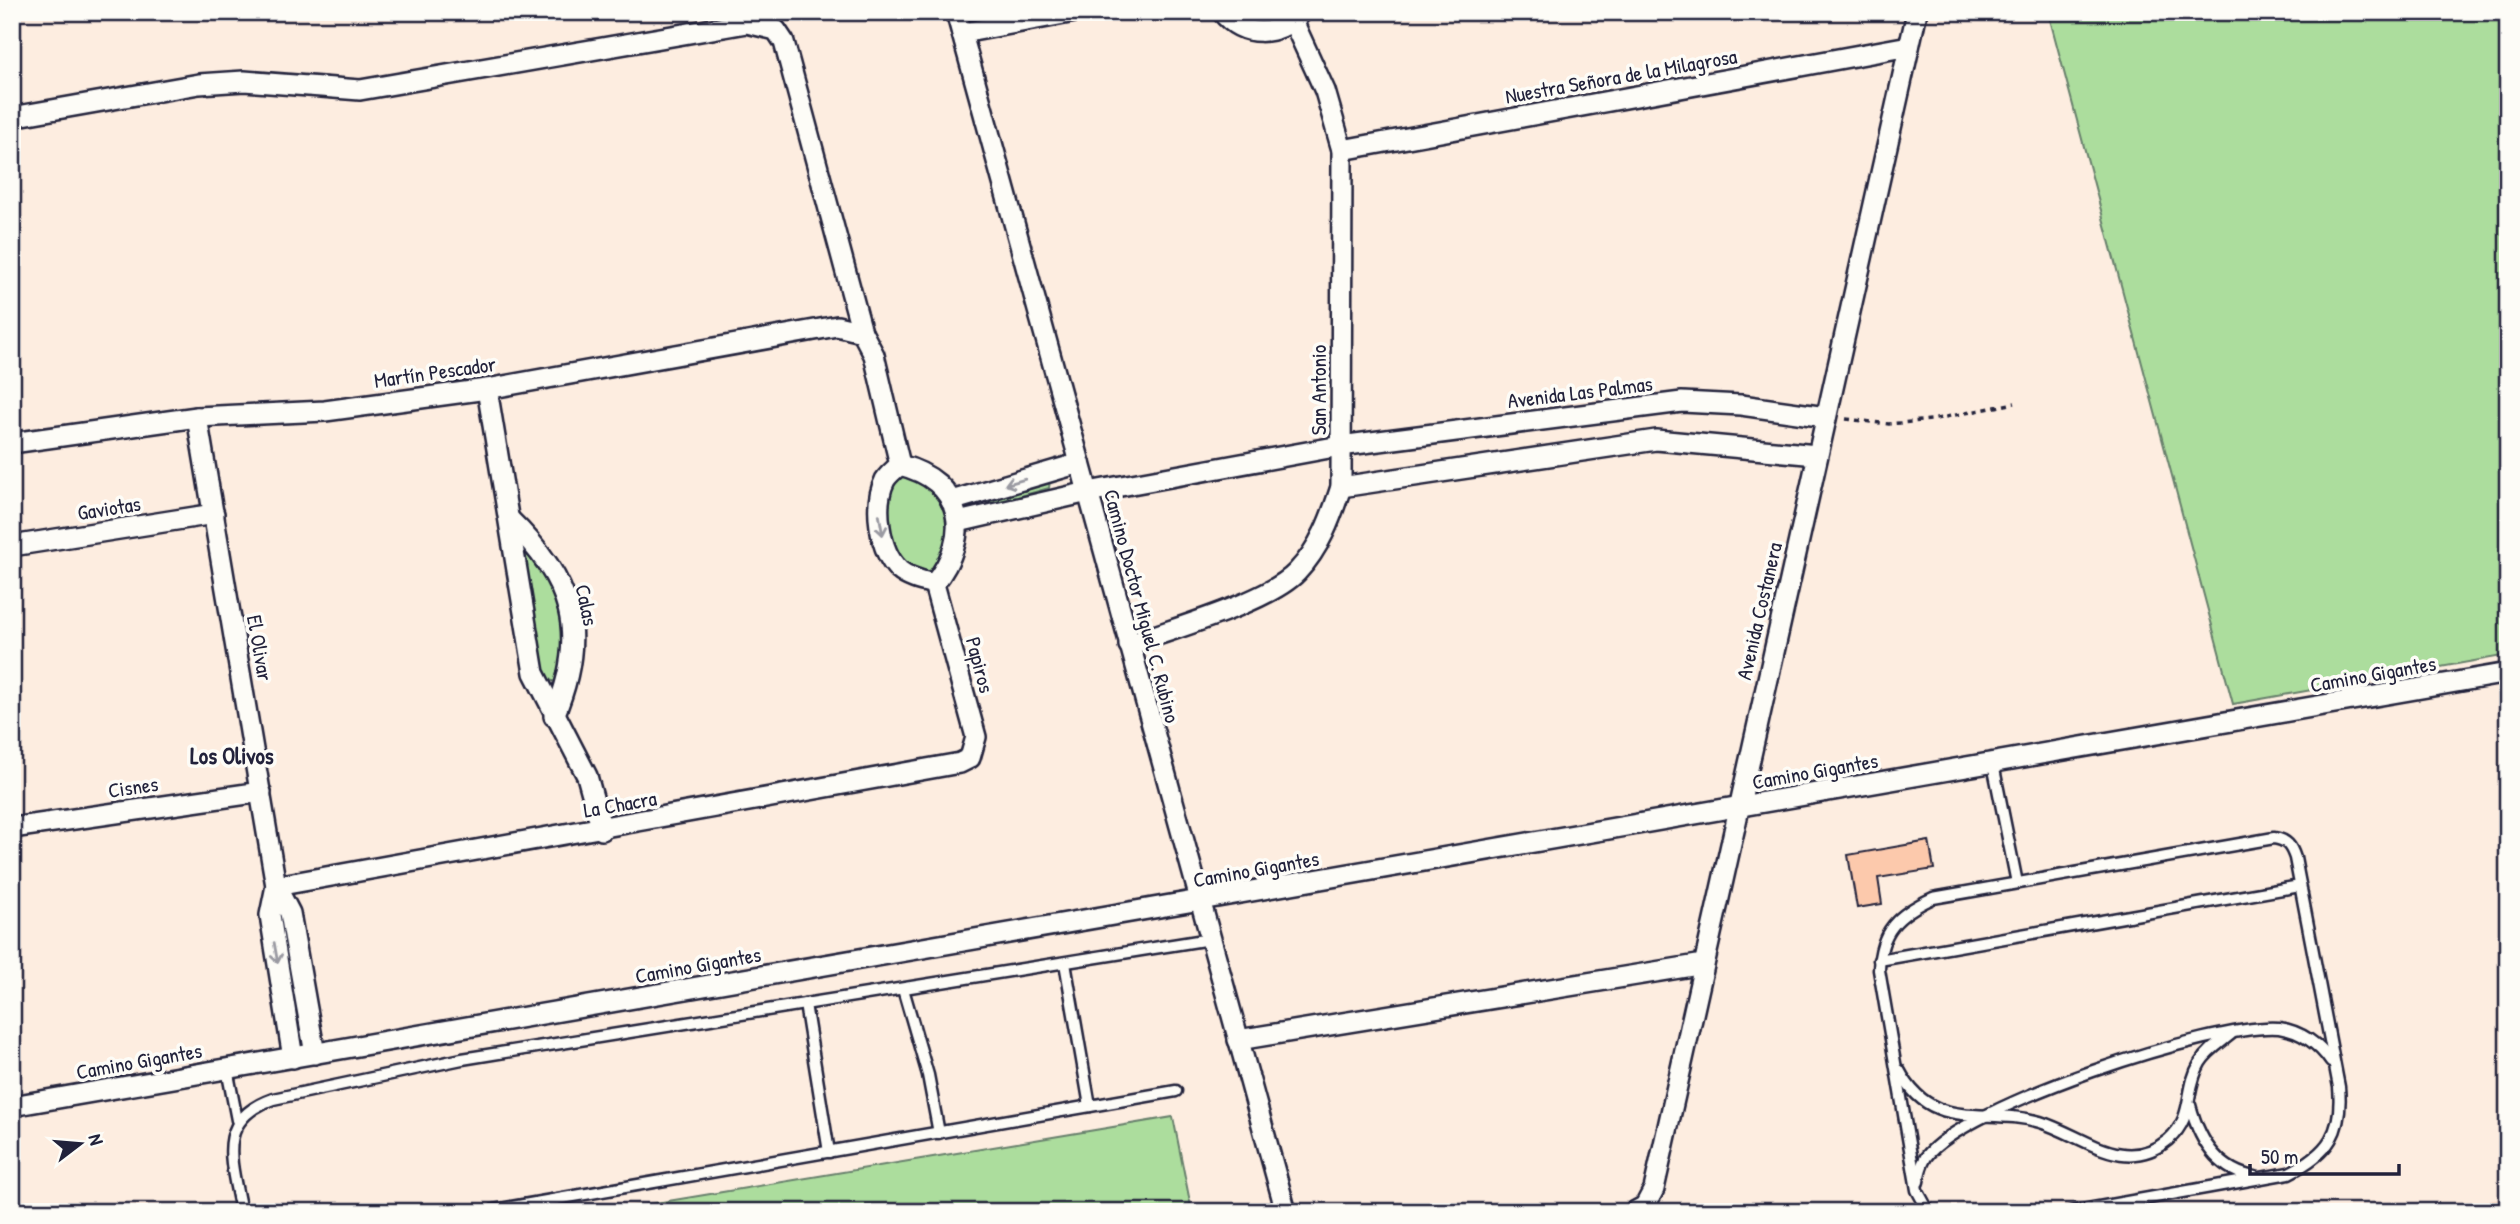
<svg xmlns="http://www.w3.org/2000/svg" width="2520" height="1224" viewBox="0 0 2520 1224" font-family="'Patrick Hand',sans-serif">
<rect width="100%" height="100%" fill="#fdede0"/>
<filter id="ink" filterUnits="userSpaceOnUse"><feTurbulence type="fractalNoise" baseFrequency=".0143" numOctaves="2"/><feDisplacementMap in="SourceGraphic" scale="14" xChannelSelector="R" yChannelSelector="G"/><feConvolveMatrix kernelMatrix="1 2 1 2 8 2 1 2 1" color-interpolation-filters="sRGB"/></filter>
<g filter="url(#ink)">
<path fill="#fde2d0" d="M2508,1197V1212H2421Z"/>
<g fill="#acdd9d" stroke="#67806c" stroke-width="2">
<path d="M2048,12H2508V655L2233,704Z"/>
<path d="M902,474L923,479L946,507L950,539L933,571L927,574C884,561 882,520 889,482Z"/>
<path d="M1050,480L1049,488L992,504L986,501V498Z"/>
<path d="M526,547L550,576L565,630L559,679L555,682L542,677L523,549Z"/>
<path d="M1173,1117L1192,1212H602Z"/>
</g>
<path fill="#fcc9ac" stroke="#22223b" stroke-width="2" d="M1929,841L1934,869L1878,878L1882,904L1857,908L1848,855Z"/>
<g fill="none" stroke-linecap="round" stroke-linejoin="round">
<defs>
<g id="service">
<path d="M1993,764L2017,883"/>
<path d="M1879,960L2300,886"/>
<path d="M1065,963L1090,1106"/>
<path d="M903,989L928,1075L939,1133"/>
<path d="M805,1004L829,1152"/>
<path d="M227,1069L237,1120"/>
<path d="M1899,1070C1932,1134 1985,1106 2040,1122C2083,1135 2124,1176 2168,1140C2195,1117 2184,1090 2200,1063C2207,1051 2220,1043 2231,1034"/>
<path d="M2190,1105C2199,1139 2217,1171 2255,1177"/>
<path d="M1918,1182C1919,1174 1922,1164 1926,1157C1963,1106 2216,1022 2279,1028C2301,1031 2320,1045 2331,1062"/>
<path d="M494,1210L1176,1091"/>
<path d="M241,1212C232,1162 214,1120 273,1099L462,1059L1210,939"/>
<path d="M1929,1212L1917,1190L1879,970C1880,931 1898,914 1933,898L2274,838C2287,840 2291,846 2295,858L2339,1087C2343,1132 2329,1153 2289,1173L2071,1212"/>
</g>
<g id="minor">
<path d="M956,12L1286,1212"/>
<path d="M1222,12C1243,38 1277,37 1300,14"/>
<path d="M962,33L1075,12"/>
<path d="M12,117L199,84L244,81L360,90L747,23L776,30L784,42L862,332L874,355L900,465"/>
<path d="M1342,150L1909,46"/>
<path d="M487,389L534,673L587,776L602,830"/>
<path d="M197,417L276,886L290,913L315,1054"/>
<path d="M12,443L197,417L325,411L487,389L837,326L862,332"/>
<path d="M900,465C965,482 972,536 934,584"/>
<path d="M900,465C895,469 888,475 885,480C873,504 879,551 899,570C908,578 922,581 934,584"/>
<path d="M1341,487L1656,440L1817,455"/>
<path d="M951,501L1080,463"/>
<path d="M509,519C572,579 589,634 554,716"/>
<path d="M958,522L1088,492L1340,446L1682,402L1741,405L1826,417"/>
<path d="M12,546L214,514"/>
<path d="M1129,645C1171,629 1269,602 1297,572C1320,548 1331,518 1341,487L1342,150L1325,91L1293,21"/>
<path d="M12,828L261,792"/>
<path d="M276,886L960,763L970,758L976,737L934,584"/>
<path d="M276,886L270,915L293,1058"/>
<path d="M1238,1040L1704,964"/>
<path d="M12,1106L2508,673"/>
<path d="M1634,1212L1645,1206L1654,1189L1917,12"/>
</g>
</defs>
<use href="#service" stroke="#22223b" stroke-width="15"/>
<use href="#minor" stroke="#22223b" stroke-width="24"/>
<path stroke="#22223b" stroke-width="3.5" stroke-dasharray="5 5" stroke-linecap="butt" d="M1846,419L1889,424L1931,420L2015,403"/>
<use href="#service" stroke="#fdfcf7" stroke-width="10"/>
<use href="#minor" stroke="#fdfcf7" stroke-width="19"/>
</g>
<defs><path id="oneway-shaft" d="M-6 0H5M1.5-3L5.5 0L1.5 3" fill="none" stroke-width="1.6" stroke-linecap="round" stroke-linejoin="round" transform="scale(1.75)"/></defs>
<g stroke="#9a9aa2">
<use href="#oneway-shaft" transform="translate(1015 482) rotate(164)"/>
<use href="#oneway-shaft" transform="translate(881 525) rotate(80)"/>
<use href="#oneway-shaft" transform="translate(276 953) rotate(80)"/>
</g>
</g>
<g text-anchor="middle" dominant-baseline="central" stroke-width="7" stroke-linejoin="round" paint-order="stroke">
<g font-size="21" fill="#22223b" stroke="#fdfcf7">
<text transform="translate(1621 76) rotate(-10)">Nuestra Señora de la Milagrosa</text>
<text transform="translate(435 372) rotate(-8)">Martín Pescador</text>
<text transform="translate(1318 390) rotate(-90)">San Antonio</text>
<text transform="translate(1580 392) rotate(-7)">Avenida Las Palmas</text>
<text transform="translate(109 508) rotate(-9)">Gaviotas</text>
<text transform="translate(587 605) rotate(78)">Calas</text>
<text transform="translate(1142 606) rotate(75)">Camino Doctor Miguel C. Rubino</text>
<text transform="translate(1759 611) rotate(-77)">Avenida Costanera</text>
<text transform="translate(260 648) rotate(80)">El Olivar</text>
<text transform="translate(980 665) rotate(75)">Papiros</text>
<text transform="translate(2373 674) rotate(-10)">Camino Gigantes</text>
<text transform="translate(1815 771) rotate(-10)">Camino Gigantes</text>
<text transform="translate(133 787) rotate(-8)">Cisnes</text>
<text transform="translate(620 804) rotate(-10)">La Chacra</text>
<text transform="translate(1256 869) rotate(-10)">Camino Gigantes</text>
<text transform="translate(698 965) rotate(-10)">Camino Gigantes</text>
<text transform="translate(139 1061) rotate(-10)">Camino Gigantes</text>
</g>
<g font-size="23" font-weight="bold" fill="#22223b" stroke="#fdfcf7">
<text x="232" y="755">Los Olivos</text>
</g>
</g>
<rect width="2520" height="1224" fill="none" stroke="#fdfcf7" stroke-width="42"/>
<rect x="21" y="21" width="2478" height="1182" fill="none" stroke="#22223b" stroke-width="2.5" filter="url(#ink)"/>
<g transform="translate(80 1144) rotate(74)" stroke="#fdfcf7" stroke-width="5" paint-order="stroke">
<path d="M0-5L12 26L0 18L-12 26Z" fill="#22223b"/>
<text y="-10" font-size="19" font-weight="bold" text-anchor="middle" fill="#22223b">N</text>
</g>
<path d="M2250 1164v10h149v-10" fill="none" stroke="#22223b" stroke-width="3.5"/>
<text x="2261" y="1164" font-size="21" fill="#22223b" stroke="#fdfcf7" stroke-width="5" paint-order="stroke">50 m</text>
</svg>
